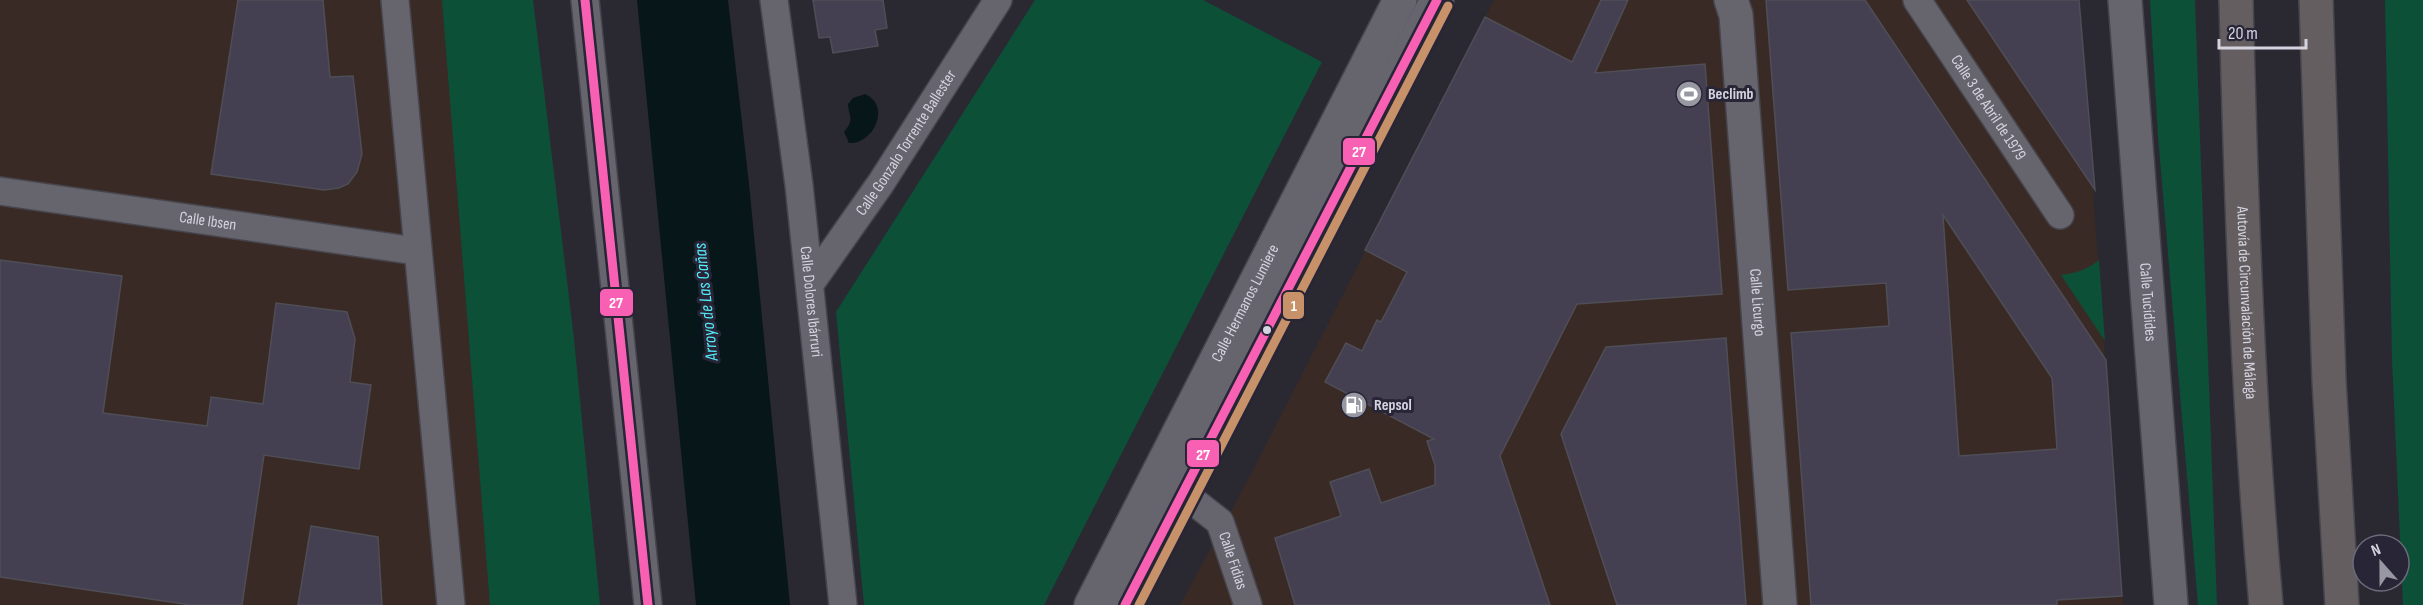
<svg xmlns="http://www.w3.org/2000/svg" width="2423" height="605" viewBox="0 0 2423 605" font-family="'Sofia Sans Condensed',sans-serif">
<rect width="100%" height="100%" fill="#2a2932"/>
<g fill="#3a2a25">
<path d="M0,0H533L574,339L600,605H0Z"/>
<path d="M1494,0H2079L2123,605H1180L1252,472Z"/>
</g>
<g fill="#0c5038">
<path d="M442,0H533L574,339L600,605H490Z"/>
<path d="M1035,0H1203L1322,62L1044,605H864L836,312Z"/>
<path d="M2150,0H2195L2217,605H2198L2158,136Z"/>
<path d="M2385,0H2423V605H2403L2392,359Z"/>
<path d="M2099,260L2105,341L2061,275C2076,273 2087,270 2099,260Z"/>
</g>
<g fill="#061619">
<path d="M637,0H728L749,184L790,605H696Z"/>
<path d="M865,94C892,106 873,145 849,143L844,132C855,119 849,118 848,104L853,98Z"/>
</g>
<g fill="#444052" stroke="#4f4e56" stroke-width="1.5" fill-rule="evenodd">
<path d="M238,0H323L330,77L353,76L362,154L357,172L348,184L339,188L324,190L211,174Z"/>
<path d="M813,0H883L887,28L875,30L878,46L833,53L830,37L819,38Z"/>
<path d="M1601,0H1628L1595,73L1705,64L1722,294L1577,304L1500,456L1550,605H1295L1275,538L1341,516L1330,482L1369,469L1381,503L1435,485V465L1427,441L1434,439L1325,382L1346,343L1362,351L1377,320L1381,322L1407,272L1365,250L1485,17L1572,62Z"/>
<path d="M1766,0H1865L2106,360L2122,596L2057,600V605H1811L1791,333L1889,326L1886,283L1788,290ZM1943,215L2052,378L2057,449L1959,456Z"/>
<path d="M1967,0H2079L2095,190L2020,79Z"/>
<path d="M0,260L122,276L103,413L207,426L211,397L263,404L276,303L347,312L355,339L350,382L371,385L359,469L264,455L242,605H191L0,577Z"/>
<path d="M1726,338L1746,605H1617L1561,434L1606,347Z"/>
<path d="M311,526L378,537L382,605H298Z"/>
</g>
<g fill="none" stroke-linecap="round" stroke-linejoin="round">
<defs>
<g id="minor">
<path d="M395,0L451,605"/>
<path d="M585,0L648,605"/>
<path id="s1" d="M774,0L799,185L843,605"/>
<path id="s2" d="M1917,0L2060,215"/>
<path id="s3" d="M0,191L416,251"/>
<path id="s4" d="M810,284L881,183L998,0"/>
<path id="s5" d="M1165,484L1183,493L1220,522L1248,605"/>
</g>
<g id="secondary">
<path id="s6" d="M1731,0L1736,15L1780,605"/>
<path id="s7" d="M2125,0L2171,605"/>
<path id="s8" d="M1091,605L1400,0"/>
<path d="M1125,605L1437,0"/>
</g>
<g id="motorway">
<path id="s9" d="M2236,0C2241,202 2248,404 2266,605"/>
<path d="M2316,0L2329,380L2342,605"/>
</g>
</defs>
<use href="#minor" stroke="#46454d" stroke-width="30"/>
<use href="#secondary" stroke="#46454d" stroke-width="36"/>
<use href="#motorway" stroke="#46454d" stroke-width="36"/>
<use href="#minor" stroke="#66656d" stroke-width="27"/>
<use href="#secondary" stroke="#66656d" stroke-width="33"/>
<use href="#motorway" stroke="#645e61" stroke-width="33"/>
<defs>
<g id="bus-1">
<path d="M585,0L648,605"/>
<path d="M1125,605L1437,0"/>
</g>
<path id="bus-2" d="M1139,605L1448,6"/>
</defs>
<use href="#bus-1" stroke="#272536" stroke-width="14"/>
<use href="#bus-2" stroke="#272536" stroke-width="14"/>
<use href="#bus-1" stroke="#f860b3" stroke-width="9"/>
<use href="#bus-2" stroke="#c7916a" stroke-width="9"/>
</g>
<defs>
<symbol id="stadium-disc" viewBox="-11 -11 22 22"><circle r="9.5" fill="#9898a2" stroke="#272536"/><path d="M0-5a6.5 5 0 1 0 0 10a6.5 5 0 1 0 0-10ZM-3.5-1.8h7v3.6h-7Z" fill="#fff"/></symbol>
<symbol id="fuel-disc" viewBox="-11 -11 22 22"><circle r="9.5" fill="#9898a2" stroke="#272536"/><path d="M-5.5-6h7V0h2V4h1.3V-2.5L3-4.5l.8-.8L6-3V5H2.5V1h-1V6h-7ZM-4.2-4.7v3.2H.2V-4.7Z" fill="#fff"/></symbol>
</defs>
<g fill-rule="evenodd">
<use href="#stadium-disc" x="1674" y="79" width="30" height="30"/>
<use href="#fuel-disc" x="1339" y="390" width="30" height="30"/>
</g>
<circle fill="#d4d3df" stroke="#272536" stroke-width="2" cx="1267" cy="330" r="5"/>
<g text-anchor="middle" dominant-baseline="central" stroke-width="6" stroke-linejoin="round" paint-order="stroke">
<g font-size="16" font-weight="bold" fill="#d4d3df" stroke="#272536" text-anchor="start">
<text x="1708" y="94">Beclimb</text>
<text x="1374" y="405">Repsol</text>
</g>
<g font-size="16" fill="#d4d3df" stroke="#272536">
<text stroke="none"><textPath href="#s2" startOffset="129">Calle 3 de Abril de 1979</textPath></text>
<text stroke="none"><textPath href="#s4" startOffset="171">Calle Gonzalo Torrente Ballester</textPath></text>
<text stroke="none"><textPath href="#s3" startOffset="210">Calle Ibsen</textPath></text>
<text stroke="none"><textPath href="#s1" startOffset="304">Calle Dolores Ibárruri</textPath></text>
<text stroke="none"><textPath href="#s8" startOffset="339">Calle Hermanos Lumiere</textPath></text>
<text stroke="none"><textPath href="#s6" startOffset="304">Calle Licurgo</textPath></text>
<text stroke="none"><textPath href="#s7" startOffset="303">Calle Tucídides</textPath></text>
<text stroke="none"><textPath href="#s9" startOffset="303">Autovía de Circunvalación de Málaga</textPath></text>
<text stroke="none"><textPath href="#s5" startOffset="108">Calle Fidias</textPath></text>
</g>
<g font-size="18" font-style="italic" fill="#54ebf9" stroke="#272536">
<text transform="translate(706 302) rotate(-96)">Arroyo de Las Cañas</text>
</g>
</g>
<g stroke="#272536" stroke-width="2">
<rect x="1342" y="137" width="34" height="29" rx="6" fill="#f860b3"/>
<rect x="599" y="288" width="35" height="29" rx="6" fill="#f860b3"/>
<rect x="1282" y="291" width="23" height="29" rx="6" fill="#c7916a"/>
<rect x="1186" y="439" width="34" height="29" rx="6" fill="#f860b3"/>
</g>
<g font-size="16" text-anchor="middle" font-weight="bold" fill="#fff">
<text x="1359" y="157">27</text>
<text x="616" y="308">27</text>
<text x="1294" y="311">1</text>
<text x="1203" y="460">27</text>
</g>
<g transform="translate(2381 563) rotate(339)"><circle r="28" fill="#272536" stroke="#6c6b7a" stroke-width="1.5"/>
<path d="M0-4.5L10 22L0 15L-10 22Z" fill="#9898a2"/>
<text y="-9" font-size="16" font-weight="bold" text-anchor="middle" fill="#d4d3df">N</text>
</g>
<path d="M2219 39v9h87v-9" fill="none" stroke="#d4d3df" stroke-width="3"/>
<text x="2228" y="39" font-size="18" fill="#d4d3df" stroke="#272536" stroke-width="4.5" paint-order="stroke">20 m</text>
</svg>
